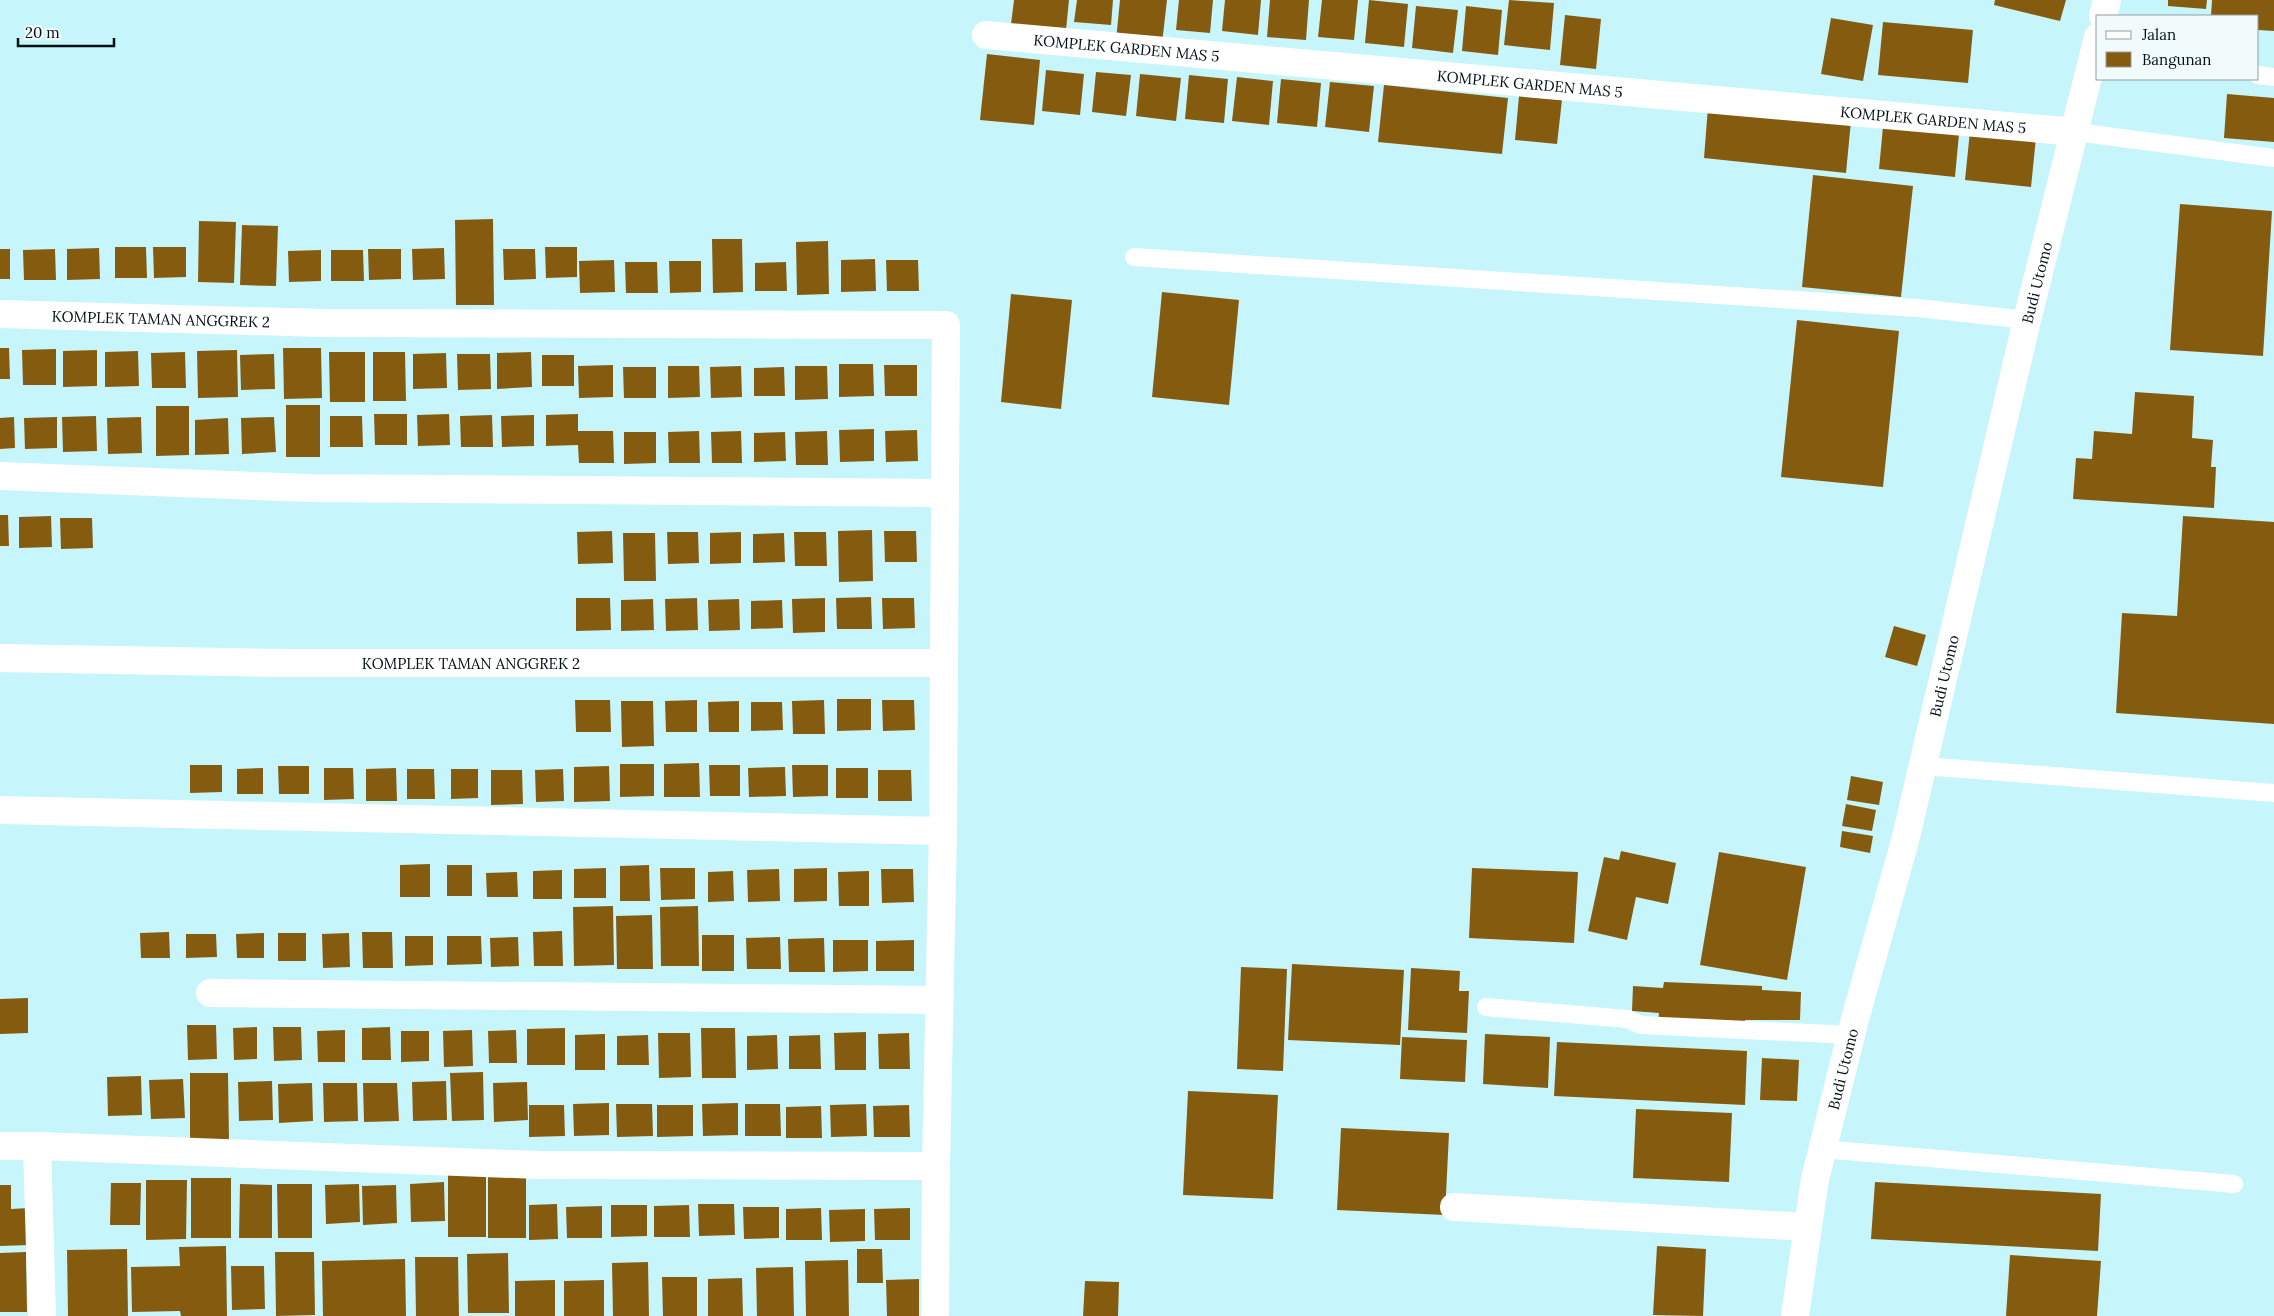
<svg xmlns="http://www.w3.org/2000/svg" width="2274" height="1316" viewBox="0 0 2274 1316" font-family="Lora,serif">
<rect width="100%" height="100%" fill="#c6f6fc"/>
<g fill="#855c0f">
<path d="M1014,0H1069L1066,30L1011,24Z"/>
<path d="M1077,0H1113L1111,25L1074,22Z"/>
<path d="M1120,0H1167L1162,44L1116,40Z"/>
<path d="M1179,0H1213L1210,33L1176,30Z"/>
<path d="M1225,0H1261L1258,35L1222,31Z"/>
<path d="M1270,0H1309L1306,40L1267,37Z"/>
<path d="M1322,0H1358L1354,40L1318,37Z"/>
<path d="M1369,0L1408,4L1404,47L1365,43Z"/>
<path d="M1509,0L1554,3L1550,50L1504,45Z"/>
<path d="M1995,0H2066L2060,21L1994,5Z"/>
<path d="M2168,0H2207L2206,9L2168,6Z"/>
<path d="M2212,0H2274V31L2258,30V16H2211Z"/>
<path d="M1416,6L1458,10L1453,53L1412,48Z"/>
<path d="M1466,6L1502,10L1498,55L1462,51Z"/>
<path d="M1565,15L1601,19L1596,69L1560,65Z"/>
<path d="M1831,18L1873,25L1863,81L1821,74Z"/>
<path d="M1883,22L1973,30L1968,83L1878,75Z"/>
<path d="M987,54L1040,60L1034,125L980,120Z"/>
<path d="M1046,70L1084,74L1080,115L1042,111Z"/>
<path d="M1096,72L1131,75L1126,116L1092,112Z"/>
<path d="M1140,74L1181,78L1176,121L1136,116Z"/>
<path d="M1189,75L1228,79L1224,123L1185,119Z"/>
<path d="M1237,77L1273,81L1269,125L1232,121Z"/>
<path d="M1281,79L1321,83L1317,127L1277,123Z"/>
<path d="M1330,82L1374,86L1369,132L1325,127Z"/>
<path d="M1384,85L1508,98L1502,154L1378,142Z"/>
<path d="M2227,94L2274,98V142L2224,138Z"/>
<path d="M1519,96L1562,100L1557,144L1515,140Z"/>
<path d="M1708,107L1851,121L1846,173L1704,158Z"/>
<path d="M1883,127L1959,134L1955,177L1879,169Z"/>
<path d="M1970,131L2036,138L2031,187L1965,180Z"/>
<path d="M1813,175L1913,186L1901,297L1802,287Z"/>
<path d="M2180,204L2272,211L2263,356L2170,350Z"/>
<path d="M493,219L494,305H456L455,220Z"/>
<path d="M199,221L236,222L234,283L198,282Z"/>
<path d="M242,225L278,226L276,286L240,285Z"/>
<path d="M712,239H742L743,292L713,293Z"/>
<path d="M828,241L829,294L797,295L796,242Z"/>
<path d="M115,247H146L147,278H115Z"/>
<path d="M153,247H186V277L154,278Z"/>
<path d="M545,247H577V277L546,278Z"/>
<path d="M99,248L100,279L67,280V249Z"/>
<path d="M444,248L445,279L413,280L412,249Z"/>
<rect x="0" y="249" width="10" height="30"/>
<path d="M55,249L56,280H24L23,250Z"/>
<path d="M368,249H401V279L369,280Z"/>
<path d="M503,249H535L536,279L504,280Z"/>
<path d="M321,250V281L289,282L288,251Z"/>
<path d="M331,250H363L364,281H331Z"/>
<path d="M875,259L876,291L841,292V260Z"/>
<path d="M614,260L615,292L580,293L579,261Z"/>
<path d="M886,260H918L919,291H887Z"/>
<path d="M669,261H701V292L670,293Z"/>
<path d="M625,262H657L658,293H626Z"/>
<path d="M786,262L787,291H755V263Z"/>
<path d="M1162,292L1239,300L1229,405L1152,397Z"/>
<path d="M1011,294L1072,300L1061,409L1001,402Z"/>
<path d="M1797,320L1899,331L1883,487L1781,477Z"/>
<path d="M0,348H9L10,379H0Z"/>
<path d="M283,348H321L322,398L284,399Z"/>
<path d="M56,349V385H23L22,350Z"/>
<path d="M97,350V386L63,387V351Z"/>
<path d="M237,350L238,397L198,398L197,351Z"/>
<path d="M138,351L139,386L105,387V352Z"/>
<path d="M185,352L186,388H152L151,353Z"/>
<path d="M329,352H365V402H330Z"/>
<path d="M373,352H405L406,401H373Z"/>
<path d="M531,352L532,387L497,389V353Z"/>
<path d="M446,353L447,388L413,389V354Z"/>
<path d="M274,354L275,389L241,390L240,355Z"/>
<path d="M457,354H490L491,389L458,390Z"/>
<rect x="542" y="355" width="32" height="31"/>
<path d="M839,364H873L874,396L839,397Z"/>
<path d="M613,365V397L579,398L578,366Z"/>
<path d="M884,365H917V396H885Z"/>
<path d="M668,366H699L700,397L668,398Z"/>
<path d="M741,366L742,397L711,398L710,367Z"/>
<path d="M795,366H827L828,399L795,400Z"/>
<path d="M623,367H656V398H624Z"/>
<path d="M784,367L785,396H754V368Z"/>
<path d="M2135,392L2194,396L2192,438L2213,440L2211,467H2216L2214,508L2073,499L2076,458L2092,459L2094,431L2132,434Z"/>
<rect x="286" y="405" width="34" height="52"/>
<path d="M156,406H189V455L156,456Z"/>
<path d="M374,414H407V445H375Z"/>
<path d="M449,414L450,445L418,446L417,415Z"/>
<path d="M578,414V431H613L614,463H579L578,445L546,446V415Z"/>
<path d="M492,415L493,447H461L460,416Z"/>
<path d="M534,415V446L502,447L501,416Z"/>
<path d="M96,416L97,451L63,452L62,417Z"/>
<path d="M330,416H362L363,447H330Z"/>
<path d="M14,417L15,448L0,449V418Z"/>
<path d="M57,417V448L25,449L24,418Z"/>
<path d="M141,417L142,453L108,454L107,418Z"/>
<path d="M274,417L276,452L242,454L241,418Z"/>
<path d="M228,418L229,454L195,455V420Z"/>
<path d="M874,429V461L840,462L839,430Z"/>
<path d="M917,430L918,461L886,462L885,431Z"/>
<path d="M699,431L700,463H669L668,432Z"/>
<path d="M741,431L742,463H712L711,432Z"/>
<path d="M827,431L828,465H796L795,432Z"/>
<path d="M624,432H656V463L624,464Z"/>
<path d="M785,432L786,461L754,462V433Z"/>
<path d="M0,515H8L9,546H0Z"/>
<path d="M51,516L52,547L19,548V517Z"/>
<path d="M2183,516L2274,522V724L2116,713L2122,613L2177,616Z"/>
<path d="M60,518H92L93,548L61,549Z"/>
<path d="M872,530L873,581L839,582L838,531Z"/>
<path d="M612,531L613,563L578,564L577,532Z"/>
<path d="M884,531H916L917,562H885Z"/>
<path d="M667,532H698L699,563L668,564Z"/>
<path d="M741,532V563L710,564V533Z"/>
<path d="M794,532H826L827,566H795Z"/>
<path d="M623,533H655L656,581H624Z"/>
<path d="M784,533L785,562L753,563V534Z"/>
<path d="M871,597L872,629H837L836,598Z"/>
<path d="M576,598H610L611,630L576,631Z"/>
<path d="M697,598L698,630L666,631L665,599Z"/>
<path d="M825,598V632L793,633L792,599Z"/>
<path d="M882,598H914L915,628L883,629Z"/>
<path d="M653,599L654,630L621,631V600Z"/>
<path d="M739,599L740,630L709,631L708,600Z"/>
<path d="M782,600L783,628L751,629V601Z"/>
<path d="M1894,626L1926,635L1917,666L1885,657Z"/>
<path d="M837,699H871V730L837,731Z"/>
<path d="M575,700H610L611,732H576Z"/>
<path d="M697,700V732H666L665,701Z"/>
<path d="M824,700L825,734H793L792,701Z"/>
<path d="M882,700H914L915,730L883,731Z"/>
<path d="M621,701H653L654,746L622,747Z"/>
<path d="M739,701V732H709L708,702Z"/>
<path d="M751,702H782L783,730L751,731Z"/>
<path d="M699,763L700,797H664V764Z"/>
<path d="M620,764H654V796L620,797Z"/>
<path d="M190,765H222V792L190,793Z"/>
<path d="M709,765H740V796H710Z"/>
<path d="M792,765H828V796L793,797Z"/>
<path d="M278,766H309V794H279Z"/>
<path d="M609,766L610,801L574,802V767Z"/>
<path d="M785,767L786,796L749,797L748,768Z"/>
<path d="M263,768V794H237V769Z"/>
<path d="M324,768H353L354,799L324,800Z"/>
<path d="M396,768L397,801H366V769Z"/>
<rect x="836" y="768" width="32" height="30"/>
<path d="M407,769H434L435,799H407Z"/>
<path d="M451,769H478V798L451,799Z"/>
<path d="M563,769L564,801L536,802L535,770Z"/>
<path d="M491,770H522L523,804L491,805Z"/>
<path d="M878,770H911L912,801H878Z"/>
<path d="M1851,776L1883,782L1879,805L1847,800Z"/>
<path d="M1846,804L1876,810L1872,831L1842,826Z"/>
<path d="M1842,831L1873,836L1870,853L1840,847Z"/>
<path d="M1621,851L1676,863L1668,904L1636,897L1627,940L1588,931L1604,857L1619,860Z"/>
<path d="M1719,852L1806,867L1787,980L1700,965Z"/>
<path d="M430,864V897H400V865Z"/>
<rect x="447" y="865" width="25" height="31"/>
<path d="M649,865L650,901H620V866Z"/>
<path d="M606,868V898H574V869Z"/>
<path d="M660,868H695V899L661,900Z"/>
<path d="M827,868V901L794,902V869Z"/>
<path d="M1472,868L1578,872L1574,943L1469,938Z"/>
<path d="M779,869L780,901L748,902L747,870Z"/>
<path d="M881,869H913L914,902L882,903Z"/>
<path d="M562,870V899H533V871Z"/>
<path d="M733,871L734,901L708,902V872Z"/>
<path d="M869,871V906H839L838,872Z"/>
<path d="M517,872L518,897H487L486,873Z"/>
<path d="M613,906L614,965L574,966L573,907Z"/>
<path d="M698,906L699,966H661L660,907Z"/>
<path d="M652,915L653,969H617L616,916Z"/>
<path d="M562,931L563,966H534L533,932Z"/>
<path d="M169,932L170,958H141L140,933Z"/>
<path d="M362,932H392L393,968H363Z"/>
<path d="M264,933V958H237L236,934Z"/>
<rect x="278" y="933" width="28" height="28"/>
<path d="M349,933L350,967L323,968L322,934Z"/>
<path d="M186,934H216L217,957L186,958Z"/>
<rect x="702" y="935" width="32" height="36"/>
<path d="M405,936H433V965L405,966Z"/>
<path d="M447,936H481L482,964L447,965Z"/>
<path d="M518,937L519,966L491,967L490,938Z"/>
<path d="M780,937L781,969H747L746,938Z"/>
<path d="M824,938L825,972H789L788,939Z"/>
<path d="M833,940H868V971L833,972Z"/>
<path d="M914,940V971H876V941Z"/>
<path d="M1292,964L1404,970L1400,1045L1288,1040Z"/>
<path d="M1241,967L1287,969L1283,1071L1237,1069Z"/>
<path d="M1411,968L1460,971L1459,991H1469L1467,1033L1408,1030Z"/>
<path d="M1664,982L1762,986V990L1801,992L1800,1020H1745V1025L1658,1021L1659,1013L1632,1011L1633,986L1663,988Z"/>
<path d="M28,998V1033L0,1034V999Z"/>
<path d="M187,1025H216L217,1059L188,1060Z"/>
<path d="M257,1027V1059L234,1060L233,1028Z"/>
<path d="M273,1027H301L302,1060L274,1061Z"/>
<path d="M390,1027L391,1060H362V1028Z"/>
<path d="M565,1028V1065H527V1029Z"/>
<path d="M701,1028H735L736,1078H702Z"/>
<path d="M345,1030V1062H318L317,1031Z"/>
<path d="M472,1030L473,1066L444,1067L443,1031Z"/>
<path d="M516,1030L517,1063H489L488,1031Z"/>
<path d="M401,1031H429V1061L401,1062Z"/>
<path d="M866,1032V1070H835L834,1033Z"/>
<path d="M658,1033H690L691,1077L659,1078Z"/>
<path d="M909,1033L910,1069H879L878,1034Z"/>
<path d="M605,1034V1070H575V1035Z"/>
<path d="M1485,1034L1550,1037L1548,1088L1483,1084Z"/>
<path d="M648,1035L649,1065H617V1036Z"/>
<path d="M777,1035L778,1069L747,1070V1036Z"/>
<path d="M820,1035L821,1069H789V1036Z"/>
<path d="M1402,1037L1467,1040L1465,1082L1400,1079Z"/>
<path d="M1557,1042L1747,1051L1745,1105L1554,1096Z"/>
<path d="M1762,1058L1799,1060L1797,1101L1760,1100Z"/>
<path d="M483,1072L484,1120L452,1121L450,1073Z"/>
<path d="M190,1073H228L229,1141H190Z"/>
<path d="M141,1076L142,1115L108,1116L107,1077Z"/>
<path d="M183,1079L185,1118L151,1119L149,1080Z"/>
<path d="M272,1081L273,1120L239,1121L238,1082Z"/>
<path d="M446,1081L447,1120L413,1121L412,1082Z"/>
<path d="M527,1082L528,1120L494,1122L493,1083Z"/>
<path d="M312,1083L313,1121L279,1123L278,1084Z"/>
<path d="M323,1083H357L358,1121L324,1122Z"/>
<path d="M363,1083H397L399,1121L364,1122Z"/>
<path d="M1188,1091L1278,1095L1273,1199L1183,1195Z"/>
<path d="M609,1103V1135L574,1136L573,1104Z"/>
<path d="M738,1103V1135L703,1136L702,1104Z"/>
<path d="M616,1104H652L653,1136L617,1137Z"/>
<path d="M745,1104H780L781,1136H745Z"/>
<path d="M866,1104L867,1136L831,1137L830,1105Z"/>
<path d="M529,1105H564L565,1136L529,1137Z"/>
<path d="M657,1105H693V1136L657,1137Z"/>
<path d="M909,1105L910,1137H874L873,1106Z"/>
<path d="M821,1106L822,1138H786V1107Z"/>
<path d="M1636,1109L1732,1113L1729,1182L1633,1178Z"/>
<path d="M1341,1128L1449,1133L1445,1215L1337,1210Z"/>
<rect x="448" y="1175" width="38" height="62"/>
<path d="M488,1175L526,1176V1238H488Z"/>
<rect x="191" y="1178" width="40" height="60"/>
<path d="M146,1180H187L186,1239L146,1240Z"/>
<path d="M444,1182L445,1221L411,1222L410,1184Z"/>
<path d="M1875,1182L2101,1194L2098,1251L1871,1239Z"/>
<path d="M111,1183H141L140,1225H110Z"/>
<path d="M240,1184L272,1185V1238H239Z"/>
<path d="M277,1184H312V1238H278Z"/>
<path d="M359,1184L360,1222L326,1224L325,1185Z"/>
<path d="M0,1185H11V1209L29,1208L30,1245L0,1246Z"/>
<path d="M396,1185L397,1223L363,1225L362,1186Z"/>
<path d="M557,1204L558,1239L529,1240V1205Z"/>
<path d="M698,1204H734L735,1235L699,1236Z"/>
<path d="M611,1205H647V1236L611,1237Z"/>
<path d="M689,1205L690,1237H654V1206Z"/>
<path d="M602,1206V1238H567L566,1207Z"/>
<path d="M743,1207H779V1238L744,1239Z"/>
<path d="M821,1208L822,1240H786V1209Z"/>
<path d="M910,1208V1240H875L874,1209Z"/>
<path d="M865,1209V1241L830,1242L829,1210Z"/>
<path d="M226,1246L227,1316H181L180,1311L132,1312L131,1267L180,1266L179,1247Z"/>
<path d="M1657,1246L1706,1249L1703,1316L1653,1315Z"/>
<path d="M127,1249L128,1316H68L67,1250Z"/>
<path d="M857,1249H882L883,1283H857Z"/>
<path d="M26,1252L27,1312H0V1253Z"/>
<path d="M275,1252H314L315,1315L276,1316Z"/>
<path d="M508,1253L509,1313H468L467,1254Z"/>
<path d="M2010,1255L2101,1261L2097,1316H2006Z"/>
<path d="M415,1257H458L459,1316H416Z"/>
<path d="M405,1259L406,1316H323L322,1261Z"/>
<path d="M848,1260L849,1316H806L805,1261Z"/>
<path d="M648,1262L649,1316H613L612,1263Z"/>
<path d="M231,1266H264L265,1309L232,1310Z"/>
<path d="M793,1267L794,1316H757L756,1268Z"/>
<path d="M662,1277H697V1316H663Z"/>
<path d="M742,1278L743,1316H708V1279Z"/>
<path d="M919,1279V1316H887L886,1280Z"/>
<path d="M555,1280V1316H515V1281Z"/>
<path d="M604,1280V1316H564V1281Z"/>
<path d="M1085,1281L1119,1282L1118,1316H1083Z"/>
</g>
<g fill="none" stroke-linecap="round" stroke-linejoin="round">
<g stroke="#fff" stroke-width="18">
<path d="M2258,75L2274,77"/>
<path d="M2076,132L2274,158"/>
<path d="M1134,257L1918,308L2027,320"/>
<path d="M1923,766L2274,793"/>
<path d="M1486,1007L1628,1019L1641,1025L1851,1035"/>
<path d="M1822,1149L2234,1184"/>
</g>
<g stroke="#fff" stroke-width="28">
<path id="s1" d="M986,35L2076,132"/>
<path id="s2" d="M0,314L323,323L946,325L943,831L936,1166L935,1316"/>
<path d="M0,476L307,488L945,493"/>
<path id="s3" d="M0,658L287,663H943"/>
<path d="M0,810L943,831"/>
<path d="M210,993L939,1000"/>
<path d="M0,1146H37L42,1316"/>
<path d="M37,1146L539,1165L936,1166"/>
<path d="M1454,1207L1808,1227"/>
</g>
<g stroke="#fff" stroke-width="28">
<path d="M2103,16L2107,0"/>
<path id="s4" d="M1795,1316L1815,1179L1855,1019L1905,841L2027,320L2098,37"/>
</g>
</g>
<g text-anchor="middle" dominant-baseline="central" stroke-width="4" stroke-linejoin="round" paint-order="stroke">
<g font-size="15" fill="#010f12" stroke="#f2fbfc">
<text stroke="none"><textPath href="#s1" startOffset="141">KOMPLEK GARDEN MAS 5</textPath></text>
<text stroke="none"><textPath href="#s1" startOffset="546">KOMPLEK GARDEN MAS 5</textPath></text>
<text stroke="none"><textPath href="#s1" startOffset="951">KOMPLEK GARDEN MAS 5</textPath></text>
<text stroke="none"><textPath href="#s4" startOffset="1062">Budi Utomo</textPath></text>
<text stroke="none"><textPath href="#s2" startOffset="161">KOMPLEK TAMAN ANGGREK 2</textPath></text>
<text stroke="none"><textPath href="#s3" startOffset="471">KOMPLEK TAMAN ANGGREK 2</textPath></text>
<text stroke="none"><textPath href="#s4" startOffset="658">Budi Utomo</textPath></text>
<text stroke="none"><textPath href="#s4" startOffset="252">Budi Utomo</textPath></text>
</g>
</g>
<rect x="2096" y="15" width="162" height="65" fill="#f2fbfc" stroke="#929d9e"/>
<rect x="2106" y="31" width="25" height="8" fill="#ffffff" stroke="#929d9e"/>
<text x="2142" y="40" font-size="15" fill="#010f12">Jalan</text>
<rect x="2106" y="52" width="25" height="15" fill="#855c0f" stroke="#929d9e"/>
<text x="2142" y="65" font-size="15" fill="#010f12">Bangunan</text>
<path d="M18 38v8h96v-8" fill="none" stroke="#010f12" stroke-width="2.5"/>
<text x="25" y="38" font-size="15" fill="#010f12" stroke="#f2fbfc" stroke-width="4" paint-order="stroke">20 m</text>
</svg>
